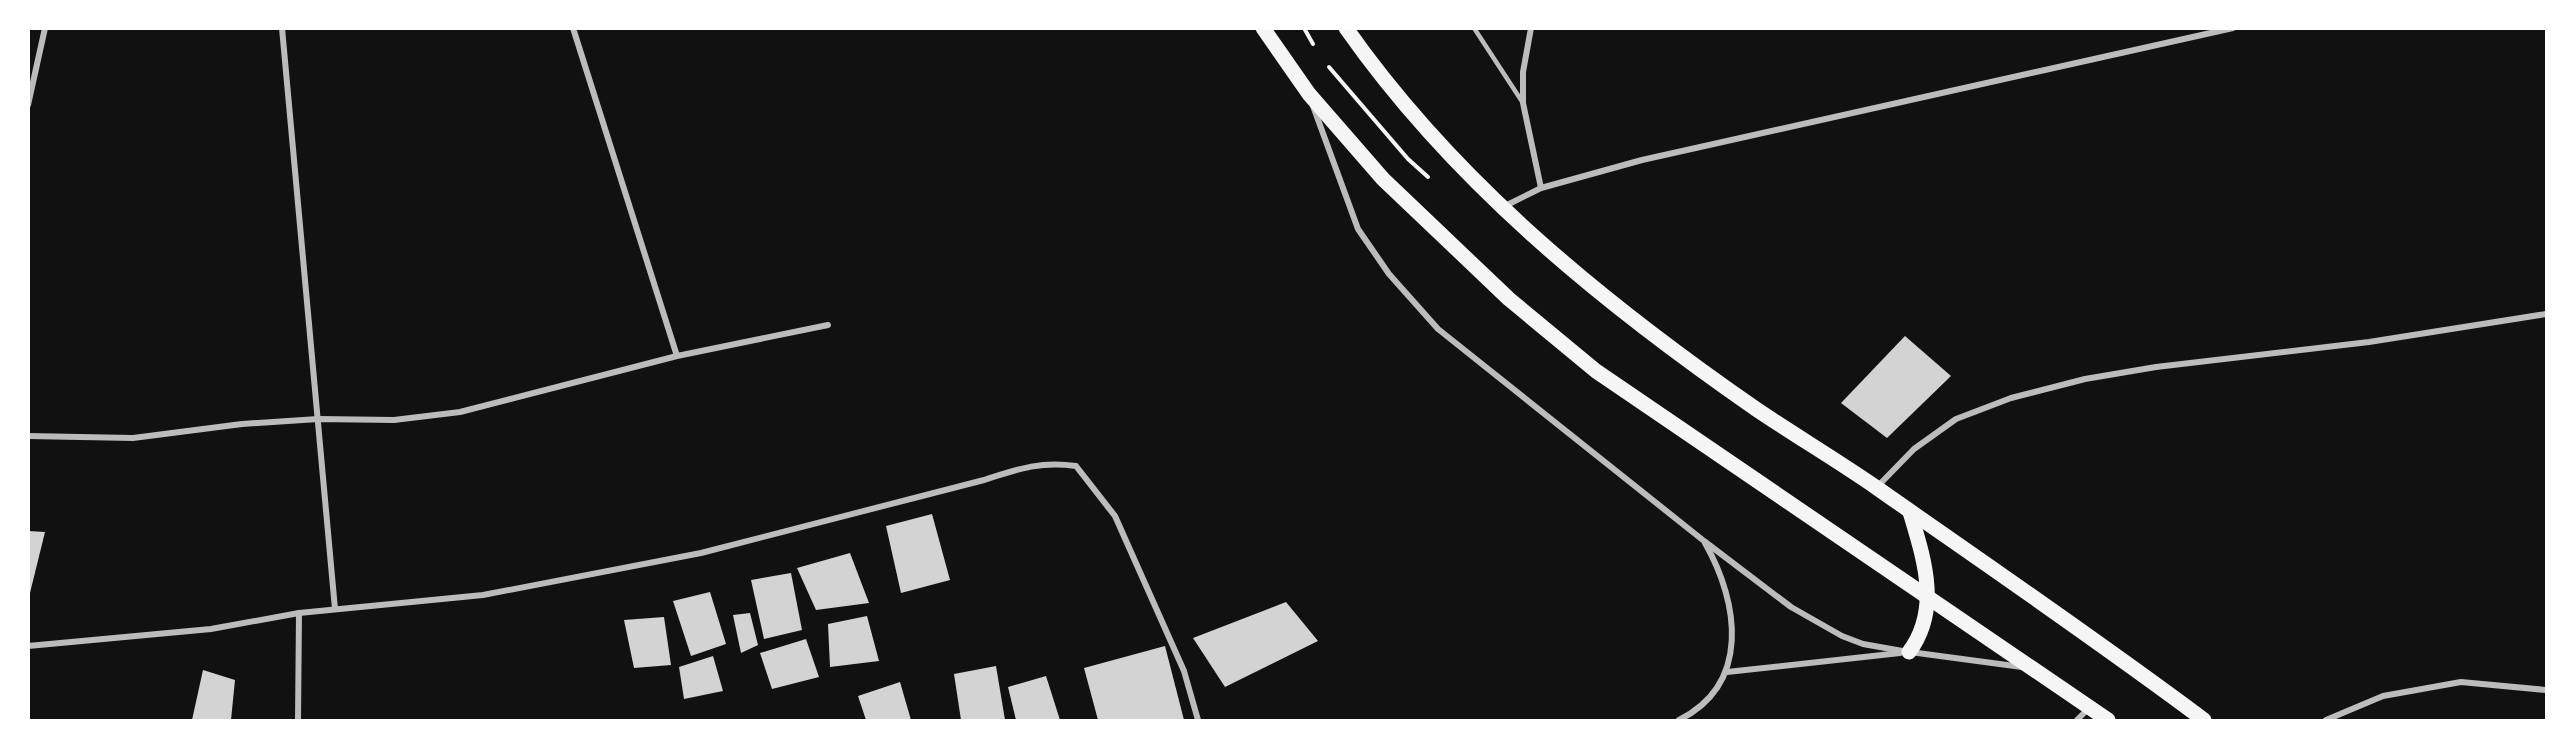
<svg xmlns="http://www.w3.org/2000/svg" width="2575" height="749" viewBox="0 0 2575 749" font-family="'Nunito Sans',sans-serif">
<rect width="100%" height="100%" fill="#111"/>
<g fill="#d3d3d3">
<path d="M1905,336L1951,376L1887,438L1841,403Z"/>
<path d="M932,514L950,580L901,593L886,526Z"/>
<path d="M28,531L45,532L29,597H28Z"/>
<path d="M850,553L869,603L816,610L797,568Z"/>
<path d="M791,573L802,630L764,639L751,580Z"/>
<path d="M710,592L726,644L691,656L673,601Z"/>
<path d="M1286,602L1318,641L1225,687L1193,638Z"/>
<path d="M750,613L758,645L741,653L733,615Z"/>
<path d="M867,616L879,661L830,667L828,624Z"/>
<path d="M664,617L671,665L634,668L624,620Z"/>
<path d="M806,639L819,677L772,689L760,653Z"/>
<path d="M1165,646L1184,720H1098L1084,668Z"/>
<path d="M713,656L723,691L684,699L679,667Z"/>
<path d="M996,666L1005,720H961L954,674Z"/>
<path d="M203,670L235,680L231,720H192Z"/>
<path d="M1046,676L1060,720H1016L1008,687Z"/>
<path d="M900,682L911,720H866L858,696Z"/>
</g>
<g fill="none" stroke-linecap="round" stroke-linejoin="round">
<g stroke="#f5f5f5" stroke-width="4">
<path d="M1304,28L1313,44"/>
<path d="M1329,67L1408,159L1428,177"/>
</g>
<path stroke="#bcbcbc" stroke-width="4.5" d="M1474,28L1523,103"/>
<g stroke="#bcbcbc" stroke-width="6">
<path d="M282,28L335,609"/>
<path d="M573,28L677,356"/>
<path d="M1531,28L1523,72V103L1541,188"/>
<path d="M28,105L45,28"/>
<path d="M1313,106L1358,229L1389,274L1438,329L1704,541L1791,607L1842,636L1863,644L1908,652"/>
<path d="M1505,206L1541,188L1642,160L2233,28"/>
<path d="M28,436L133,438L242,424L318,419L394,420L460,412L677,356L828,325"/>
<path d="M1876,488L1914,449L1956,419L2011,398L2085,379L2156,367L2369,342L2546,314"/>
<path d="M28,646L211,629L299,613L483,595L701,553L984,480C1018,469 1040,461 1076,466L1115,516L1184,671L1198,720"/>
<path d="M1910,652L2022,667"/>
<path d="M1727,672L1900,653"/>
<path d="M298,720L299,613"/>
<path d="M1679,720C1751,684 1739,603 1705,543"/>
<path d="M2077,720L2089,708"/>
<path d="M2326,720L2383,696L2461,682L2546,690"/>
</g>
<g stroke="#f5f5f5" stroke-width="15">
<path d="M1263,28L1309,94L1383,179L1509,299L1596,371L2108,720"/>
<path d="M1346,28C1454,182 1603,303 1756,409C1796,436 1838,461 1877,488C1987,565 2097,640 2204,720"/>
<path d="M1909,652C1941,609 1924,559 1910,512"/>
</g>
</g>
<rect width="2575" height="749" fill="none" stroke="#ffffff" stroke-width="60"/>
</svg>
